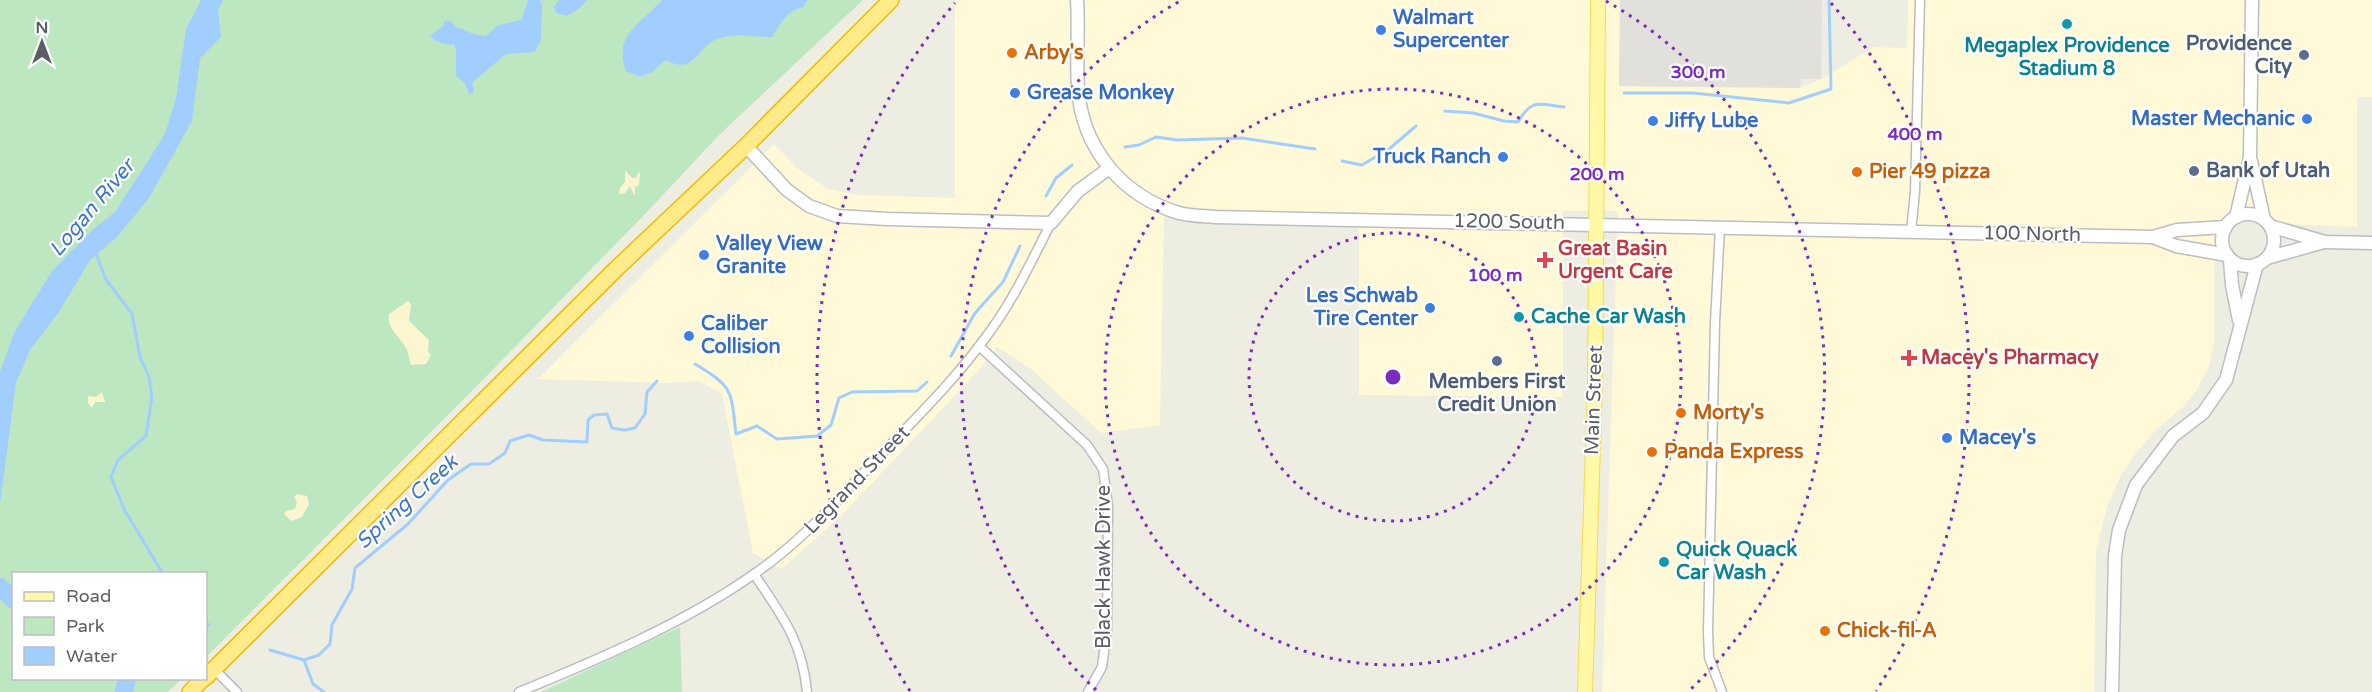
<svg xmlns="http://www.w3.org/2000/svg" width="2372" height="692" viewBox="0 0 2372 692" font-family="'Varela Round',sans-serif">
<rect width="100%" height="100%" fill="#eeede2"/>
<path fill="#fff9d7" d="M955,0H1620L1619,86L1800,88L1821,79L1874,47L1907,48L1908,0H2372V97H2357V227L2282,224L2266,213H2231L2218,222L2214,274V344L2208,369L2196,391L2186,404L2154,432L2136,453L2121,475L2107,506L2096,552L2094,692H1602L1618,211H1563V397L1359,395V212L1164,213L1160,425L1101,433L1031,369L997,347L977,372L838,519L781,569L753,553L722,394L699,381L664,383L538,379L774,144L798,169L828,189L857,195L955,198Z"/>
<path fill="#e2e0da" d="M1620,0H1822L1821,79H1801L1800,88L1619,86Z"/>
<g fill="#bde7c1">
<path d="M0,0H863L718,136L647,212L460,403L206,657V574H14V678L182,679L167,692H0Z"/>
<path d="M680,627L682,692H541Z"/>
</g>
<g fill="#fcf6d0">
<path d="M625,170L632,178H636L639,172L640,174L639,185L635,187V196L630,186L625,193L619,194L620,188L625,182Z"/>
<path d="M408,301L411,304L409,321L429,340L428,352L431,355L426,364L411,365C409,360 409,355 407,350C402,338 386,329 389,314Z"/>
<path d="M102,392L105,402H95L92,408L88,403V396L96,397Z"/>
<path d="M297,494L307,496L309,504L302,517L291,521L284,514L286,511L295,509L297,502L294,497Z"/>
</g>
<g fill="#a2ceff">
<path d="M201,0H223L218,11L221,37L200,58L192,121L149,198L117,237L90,260L59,312L30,350L16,383L0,504V372L14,333L52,271L92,230L115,212L165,134L176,98L186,29Z"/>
<path d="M528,0H540L542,4L541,40L535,52L506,54L472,83L474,91L470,95L464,82L456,76V50L454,45C445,44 436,43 430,36L443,26L445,20L452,22L456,27C466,30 475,36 486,36L498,25L521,20Z"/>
<path d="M559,0H587L580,8L566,16L556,13L554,7Z"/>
<path d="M662,0H807L804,7C787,10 781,23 772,37C756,37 736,33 720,38C697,44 696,77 666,60L652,72L640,77L626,71C613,34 640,25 662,0Z"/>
</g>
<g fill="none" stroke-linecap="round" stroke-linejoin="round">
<g stroke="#a2ceff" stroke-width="3">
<path d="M1624,93H1693L1789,103L1831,89L1829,0"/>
<path d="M1445,111L1473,113L1504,121L1518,122C1532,98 1539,104 1564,107"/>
<path d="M1125,147L1139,145L1156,137L1177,140L1242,138L1315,149"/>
<path d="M1342,161L1362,165L1389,149L1416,126"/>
<path d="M1046,196L1056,178L1072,165"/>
<path d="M96,253L105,278L132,314L140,357L149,377L152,397L146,436L118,460L111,477L124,509L163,574"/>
<path d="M951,356L975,313L1003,282L1020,246"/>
<path d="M695,364C734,387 731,391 736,434L757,426L777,439L817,436L831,425L839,398L852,392L917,391L927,382"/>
<path d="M206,623L209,625"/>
<path d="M270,650L304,660L319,655L330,644L332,625L352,589L355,568L408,524L448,480L471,464H489L505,453L510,441L529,435L543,440L587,442L588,420L594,415L607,414L612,428L624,430L635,428L645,414L647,392L657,381"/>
<path d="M304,660L313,684L324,692"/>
</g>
<g stroke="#a2ceff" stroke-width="18">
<path d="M0,587L14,600"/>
<path d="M124,692L127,678"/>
</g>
<defs>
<g id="street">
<path d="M1720,227L1715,323L1708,632L1709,657L1722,692"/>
<path d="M1911,231L1915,192L1920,0"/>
<path d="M979,346L1087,445L1103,469L1108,506L1107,630L1102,667L1088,692"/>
<path d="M754,574C782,616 802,640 807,692"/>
<path d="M214,669L237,692"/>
<path d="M519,692C597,660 685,623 754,574C797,545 832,506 867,469C910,424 955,381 991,330C1015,297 1033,258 1051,223"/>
</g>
<g id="secondary">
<path d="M1077,0C1079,29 1076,59 1078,88C1082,148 1122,196 1179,213C1190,216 1204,216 1215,217L2153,237L2177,230L2226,227"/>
<path d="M746,146L787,190L809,206L837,216L887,219L1051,223L1078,191L1108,169"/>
<path d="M2251,161L2264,219"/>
<circle cx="2248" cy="240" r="26"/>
<path d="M2236,217L2250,157L2252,0"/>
<path d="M2270,226L2325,242L2372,243"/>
<path d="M2153,237L2176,246L2227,255"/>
<path d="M2267,258L2324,242"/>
<path d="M2230,260L2232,285L2239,320"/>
<path d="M2112,692L2115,556L2119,530L2136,485L2173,436L2203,413L2226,380L2257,264"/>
</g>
<path id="primary" d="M1585,692L1595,386L1598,0"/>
<g id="highway">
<path d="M206,677L616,269L746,146L891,0"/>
<path d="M190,692L204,678"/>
</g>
</defs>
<use href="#street" stroke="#babcc2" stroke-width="11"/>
<use href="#secondary" stroke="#bbbec5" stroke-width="15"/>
<use href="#primary" stroke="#f8d851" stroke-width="16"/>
<use href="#highway" stroke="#f1bb00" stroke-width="18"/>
<use href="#street" stroke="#fff" stroke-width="8"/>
<use href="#secondary" stroke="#fff" stroke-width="12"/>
<use href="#primary" stroke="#fff9a7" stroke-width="14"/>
<use href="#highway" stroke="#ffeb89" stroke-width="15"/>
</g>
<g fill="none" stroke="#7b2cbf" stroke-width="3" stroke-dasharray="3 6">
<circle cx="1393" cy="377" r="144"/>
<circle cx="1393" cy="377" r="288"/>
<path d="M1096 690A432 432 0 0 1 1180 1M1606 1A432 432 0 0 1 1690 690"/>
<path d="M910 691A576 576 0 0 1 955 3M1831 3A576 576 0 0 1 1876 691"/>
</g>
<g fill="#0f9aa8" stroke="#fff" stroke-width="2">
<circle cx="2067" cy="24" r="6"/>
<circle cx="1519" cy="317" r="6"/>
<circle cx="1664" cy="562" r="6"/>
</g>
<g fill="#3f7fe0" stroke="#fff" stroke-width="2">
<circle cx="1381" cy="30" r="6"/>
<circle cx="1015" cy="93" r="6"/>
<circle cx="2307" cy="119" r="6"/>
<circle cx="1653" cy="121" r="6"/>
<circle cx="1503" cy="157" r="6"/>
<circle cx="704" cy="255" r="6"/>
<circle cx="1430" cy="308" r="6"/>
<circle cx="689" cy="336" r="6"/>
<circle cx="1947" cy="438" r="6"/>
</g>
<g fill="#e8710a" stroke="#fff" stroke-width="2">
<circle cx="1012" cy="53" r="6"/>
<circle cx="1857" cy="172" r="6"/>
<circle cx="1681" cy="413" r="6"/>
<circle cx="1652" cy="452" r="6"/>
<circle cx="1825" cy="631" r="6"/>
</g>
<g fill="#5c6f8a" stroke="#fff" stroke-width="2">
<circle cx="2304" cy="55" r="6"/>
<circle cx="2194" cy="171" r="6"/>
<circle cx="1497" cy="361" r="6"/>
</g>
<g fill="#e0444e" stroke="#fff" stroke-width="2">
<path d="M1542 251h6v6h6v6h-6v6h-6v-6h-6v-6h6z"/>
<path d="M1906 349h6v6h6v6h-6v6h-6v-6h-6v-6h6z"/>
</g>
<g text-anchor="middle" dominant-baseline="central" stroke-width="4.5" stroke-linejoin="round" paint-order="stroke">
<g font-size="20" font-weight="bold" fill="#366cbe" stroke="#fff" text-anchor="start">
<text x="1393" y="18">Walmart<tspan x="1393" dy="23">Supercenter</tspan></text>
<text x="1027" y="93">Grease Monkey</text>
<text x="2295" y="119" text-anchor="end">Master Mechanic</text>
<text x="1665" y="121">Jiffy Lube</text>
<text x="1491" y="157" text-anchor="end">Truck Ranch</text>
<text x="716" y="244">Valley View<tspan x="716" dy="23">Granite</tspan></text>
<text x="1418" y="296" text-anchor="end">Les Schwab<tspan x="1418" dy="23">Tire Center</tspan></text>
<text x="701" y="324">Caliber<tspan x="701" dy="23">Collision</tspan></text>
<text x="1959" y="438">Macey's</text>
</g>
<g font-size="20" font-weight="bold" fill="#4e5e75" stroke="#fff" text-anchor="end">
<text x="2292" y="44">Providence<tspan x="2292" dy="23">City</tspan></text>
<text x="2206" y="171" text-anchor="start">Bank of Utah</text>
<text x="1497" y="382" text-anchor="middle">Members First<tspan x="1497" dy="23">Credit Union</tspan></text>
</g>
<g font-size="20" font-weight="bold" fill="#0d838f" stroke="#fff" text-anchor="start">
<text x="2067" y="46" text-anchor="middle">Megaplex Providence<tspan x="2067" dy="23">Stadium 8</tspan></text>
<text x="1531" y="317">Cache Car Wash</text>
<text x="1676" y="550">Quick Quack<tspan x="1676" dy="23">Car Wash</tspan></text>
</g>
<g font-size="20" font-weight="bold" fill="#c56008" stroke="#fff" text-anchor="start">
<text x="1024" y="53">Arby's</text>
<text x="1869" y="172">Pier 49 pizza</text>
<text x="1693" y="413">Morty's</text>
<text x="1664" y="452">Panda Express</text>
<text x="1837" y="631">Chick-fil-A</text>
</g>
<g font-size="20" fill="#5b5e64" stroke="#fff">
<text transform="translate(1509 222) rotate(1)">1200 South</text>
<text transform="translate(2032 234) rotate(1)">100 North</text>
<text transform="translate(1594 400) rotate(-88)">Main Street</text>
<text transform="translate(857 480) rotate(-46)">Legrand Street</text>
<text transform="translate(1104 567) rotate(-90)">Black Hawk Drive</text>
</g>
<g font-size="20" font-weight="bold" fill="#be3a42" stroke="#fff" text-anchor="start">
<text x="1558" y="249">Great Basin<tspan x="1558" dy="23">Urgent Care</tspan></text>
<text x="1921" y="358">Macey's Pharmacy</text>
</g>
<g font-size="21" font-style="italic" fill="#3e75c9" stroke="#fff">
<text transform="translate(92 208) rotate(-50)">Logan River</text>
<text transform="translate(407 502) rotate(-42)">Spring Creek</text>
</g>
</g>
<circle cx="1393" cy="377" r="9" fill="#7b2cbf" stroke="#fff" stroke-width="3"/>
<g font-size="18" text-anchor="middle" font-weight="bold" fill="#7b2cbf" stroke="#fff" stroke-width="4.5" stroke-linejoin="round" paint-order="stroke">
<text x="1698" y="78">300 m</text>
<text x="1915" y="140">400 m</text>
<text x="1597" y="180">200 m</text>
<text x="1495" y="281">100 m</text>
</g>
<rect x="12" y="572" width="195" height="108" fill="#ffffff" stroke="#bdbfc1" stroke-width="1.5"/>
<rect x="24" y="592" width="30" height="9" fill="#fff9a7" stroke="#bdbfc1" stroke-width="1.5"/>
<text x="66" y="602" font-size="18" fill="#5b5e64">Road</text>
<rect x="24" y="617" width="30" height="18" fill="#bde7c1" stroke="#bdbfc1" stroke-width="1.5"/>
<text x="66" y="632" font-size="18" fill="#5b5e64">Park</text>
<rect x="24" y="647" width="30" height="18" fill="#a2ceff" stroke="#bdbfc1" stroke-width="1.5"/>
<text x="66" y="662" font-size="18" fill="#5b5e64">Water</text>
<g transform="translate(42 42)" stroke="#ffffff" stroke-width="4.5" paint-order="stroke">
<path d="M0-4.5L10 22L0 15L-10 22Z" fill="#5b5e64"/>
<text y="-9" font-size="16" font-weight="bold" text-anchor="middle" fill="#5b5e64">N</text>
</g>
</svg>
